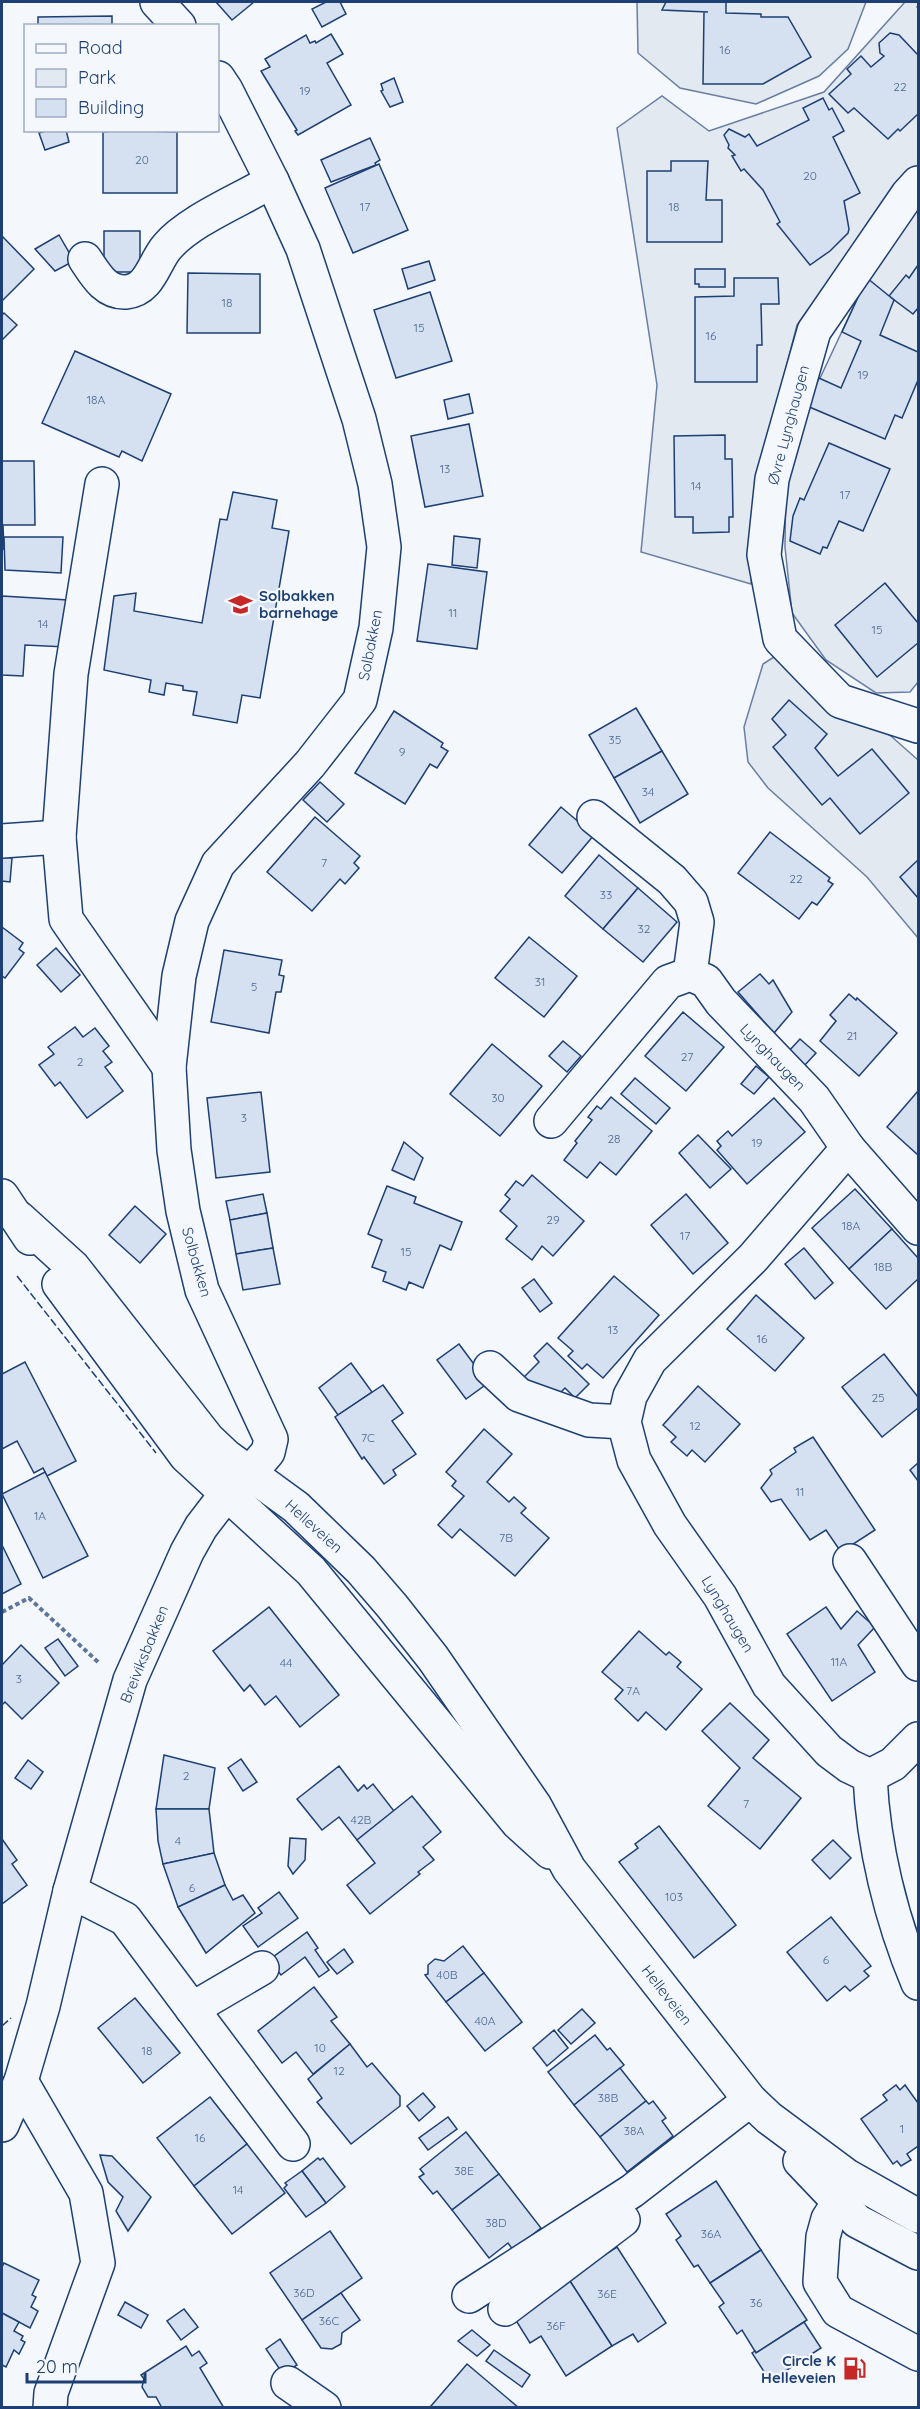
<svg xmlns="http://www.w3.org/2000/svg" width="920" height="2409" viewBox="0 0 920 2409" font-family="Quicksand,sans-serif">
<rect width="100%" height="100%" fill="#f4f7fb"/>
<g fill="#e3e9f0" stroke="#687fa3" stroke-width="1.5">
<path d="M637,2H866L848,49L819,76L756,104L680,88L638,53Z"/>
<path d="M905,2H918V7H917L918,9V165L897,185L797,325L756,484L751,584L641,552L657,385L617,128L662,96L709,131L824,92Z"/>
<path d="M918,205V682L910,692L876,693L826,660L792,613L785,547L786,474L807,406L867,278Z"/>
<path d="M777,655L829,700L891,736L918,760V938L867,877L768,788L748,762L744,727L763,664Z"/>
</g>
<g fill="#d5e0f0" stroke="#1d3f73" stroke-width="1.5">
<path d="M216,2H254L232,20Z"/>
<path d="M326,2H340L346,14L322,27L312,9Z"/>
<path d="M666,2H726V13L761,14V17H788L811,57L763,84H703L704,12H708L662,10Z"/>
<path d="M112,16V26H38V17Z"/>
<path d="M890,33L899,35L918,55V114L900,131L898,129L888,139L854,108L848,113L829,94L851,74L847,69L861,56L871,67L884,56L880,53L879,43Z"/>
<path d="M331,34L343,54L327,63L351,105L298,135L295,131L297,130L261,71L270,67L265,59L306,35L310,43L315,41L316,43Z"/>
<path d="M394,78L403,102L390,107L381,91L383,90L381,84Z"/>
<path d="M823,98L829,110L832,108L844,131L833,137L860,193L844,201L849,229L848,233L830,251L810,265L777,224L780,222L763,190L744,169L741,171L732,156L735,155L728,148L729,145L724,135L729,129L745,137L749,134L757,146L809,120L803,108Z"/>
<path d="M49,130H66L69,142L45,150L39,133Z"/>
<path d="M120,130L177,132V193H103V132Z"/>
<path d="M370,138L380,160L375,163L376,165L331,182L321,160Z"/>
<path d="M671,161H708L706,200H722V242H647V171H671Z"/>
<path d="M379,164L408,230L353,253L325,188Z"/>
<rect x="104" y="231" width="36" height="41"/>
<path d="M59,235L74,261L55,271L35,249Z"/>
<path d="M2,236L34,269L2,301Z"/>
<path d="M429,261L435,280L408,289L402,269Z"/>
<path d="M918,265V308L913,314L889,296L906,275L909,278Z"/>
<path d="M695,269H725V287H699V284H695Z"/>
<path d="M188,273L260,274V333H187Z"/>
<path d="M734,278H778L779,304H761L762,345H757V382H695V297L734,296Z"/>
<path d="M867,278L894,300L880,335L918,352V380L902,418L895,415L885,439L807,406L819,378L841,388L861,341L842,332Z"/>
<path d="M430,292L452,361L396,378L374,310Z"/>
<path d="M4,313L17,325L2,340V315Z"/>
<path d="M75,351L171,394L142,461L122,451L119,457L42,423Z"/>
<path d="M469,394L473,413L448,419L444,400Z"/>
<path d="M469,424L483,496L425,507L411,436Z"/>
<path d="M725,435V459H732L733,517H729V532L693,533V517H675L674,436Z"/>
<path d="M829,443L890,469L863,531L839,521L827,548L823,547L820,554L790,541L793,516L800,498L804,500Z"/>
<path d="M2,449V461H34L35,525H3L4,549H2Z"/>
<path d="M233,492L277,500L272,528L289,531L260,698L242,695L237,723L193,715L197,692L183,690V686L166,683L164,695L149,692L151,680L104,670L114,596L136,593L134,611L202,623L220,519L227,520Z"/>
<path d="M454,536L480,539L477,568L452,565Z"/>
<path d="M4,537H63L61,573L5,570Z"/>
<path d="M428,564L487,572L477,649L417,641Z"/>
<path d="M885,583L918,623V643L877,677L835,625Z"/>
<path d="M2,596L68,600L66,647L25,645L23,676L2,675Z"/>
<path d="M789,700L827,734L815,748L838,776L872,749L909,793L860,834L830,798L822,805L773,747L786,735L772,719Z"/>
<path d="M636,708L662,751L614,778L589,735Z"/>
<path d="M394,711L443,743L441,747L448,751L437,768L430,764L405,804L355,773Z"/>
<path d="M662,751L688,794L640,823L614,778Z"/>
<path d="M320,782L344,804L327,822L303,800Z"/>
<path d="M561,807L594,835L562,873L529,845Z"/>
<path d="M315,817L360,856L354,863L359,868L345,884L340,879L312,911L267,872Z"/>
<path d="M770,832L830,878L828,881L833,884L817,905L812,902L799,919L738,873Z"/>
<path d="M599,855L638,888L603,929L565,896Z"/>
<path d="M2,857L12,858L10,882L2,881Z"/>
<path d="M918,860V898L900,877Z"/>
<path d="M638,888L677,922L643,962L603,929Z"/>
<path d="M2,927L23,943L19,949L24,953L5,978L2,976Z"/>
<path d="M529,937L577,976L544,1017L495,978Z"/>
<path d="M56,948L80,975L61,992L37,965Z"/>
<path d="M224,950L282,960L279,975L284,976L281,992H276L269,1033L211,1022Z"/>
<path d="M760,974L769,984L773,980L792,1012L774,1033L738,992Z"/>
<path d="M849,994L856,1000L857,998L897,1033L859,1076L820,1041L836,1021L830,1015Z"/>
<path d="M683,1012L724,1047L686,1091L645,1056Z"/>
<path d="M75,1027L83,1037L95,1028L109,1046L103,1051L112,1062L105,1067L123,1091L87,1118L60,1082L55,1086L39,1065L54,1054L48,1047Z"/>
<path d="M800,1039L816,1053L804,1066L788,1052Z"/>
<path d="M563,1041L581,1056L567,1072L549,1056Z"/>
<path d="M492,1044L542,1086L500,1136L450,1094Z"/>
<path d="M756,1066L769,1077L754,1094L741,1084Z"/>
<path d="M635,1078L670,1108L656,1124L621,1094Z"/>
<path d="M918,1091V1155L887,1127Z"/>
<path d="M261,1092L270,1172L216,1178L207,1098Z"/>
<path d="M611,1097L652,1131L616,1175L600,1162L587,1178L564,1160L577,1143L575,1141L592,1120L588,1117L597,1106L601,1109Z"/>
<path d="M774,1098L805,1132L747,1184L717,1150L721,1146L717,1141L728,1131L732,1136Z"/>
<path d="M698,1135L731,1169L710,1188L679,1153Z"/>
<path d="M404,1142L423,1158L414,1180L392,1170Z"/>
<path d="M532,1175L584,1221L553,1256L542,1246L532,1260L506,1239L517,1226L500,1211L510,1199L505,1195L516,1181L523,1186Z"/>
<path d="M387,1186L416,1197L414,1203L462,1222L451,1250L440,1245L423,1288L409,1282L406,1290L383,1281L386,1272L372,1267L382,1240L368,1234Z"/>
<path d="M855,1189L892,1229L849,1269L812,1228Z"/>
<path d="M263,1194L267,1213L230,1220L226,1201Z"/>
<path d="M686,1194L728,1243L693,1274L651,1225Z"/>
<path d="M135,1206L166,1234L140,1263L109,1235Z"/>
<path d="M267,1213L273,1248L236,1254L230,1220Z"/>
<path d="M892,1229L918,1258V1279L886,1309L849,1269Z"/>
<path d="M273,1248L280,1284L243,1290L236,1254Z"/>
<path d="M804,1248L833,1283L815,1299L785,1264Z"/>
<path d="M614,1276L659,1315L603,1378L587,1364L582,1369L568,1356L573,1351L558,1338Z"/>
<path d="M534,1279L552,1303L540,1312L522,1288Z"/>
<path d="M756,1295L804,1338L775,1371L727,1329Z"/>
<path d="M547,1343L589,1384L575,1398L565,1388L553,1400L521,1380L539,1362L534,1356Z"/>
<path d="M459,1344L488,1383L466,1399L437,1360Z"/>
<path d="M884,1354L918,1397V1408L882,1437L842,1387Z"/>
<path d="M25,1362L76,1461L47,1476L43,1468L34,1473L17,1441L2,1449V1374Z"/>
<path d="M351,1363L372,1392L338,1415L319,1388Z"/>
<path d="M383,1385L403,1413L392,1421L416,1454L393,1470L396,1475L384,1484L364,1457L362,1459L335,1417Z"/>
<path d="M698,1386L740,1424L705,1462L692,1450L687,1456L671,1442L676,1437L663,1425Z"/>
<path d="M484,1429L512,1454L487,1482L509,1502L514,1497L526,1508L521,1513L549,1538L515,1576L460,1529L452,1538L438,1525L464,1496L452,1486L456,1481L446,1472Z"/>
<path d="M813,1437L875,1530L841,1552L826,1530L810,1540L781,1499L771,1502L761,1488L772,1474L770,1470L796,1452L794,1448Z"/>
<path d="M918,1463V1481L910,1470Z"/>
<path d="M45,1472L88,1556L43,1578L2,1494Z"/>
<path d="M2,1545L21,1584L2,1594Z"/>
<path d="M269,1607L339,1695L300,1727L276,1696L265,1705L250,1685L244,1691L213,1651Z"/>
<path d="M826,1607L841,1629L857,1611L875,1627L858,1645L875,1672L832,1701L787,1634Z"/>
<path d="M639,1631L666,1655L669,1652L681,1662L677,1667L702,1689L666,1730L646,1712L638,1721L615,1699L623,1690L602,1672Z"/>
<path d="M58,1639L78,1666L65,1676L45,1648Z"/>
<path d="M21,1645L59,1683L22,1719L5,1702L2,1705V1665Z"/>
<path d="M730,1703L769,1740L753,1758L801,1798L760,1849L708,1806L740,1768L702,1731Z"/>
<path d="M164,1755L215,1768L209,1809H156Z"/>
<path d="M241,1759L257,1782L243,1791L228,1768Z"/>
<path d="M28,1760L43,1772L31,1789L15,1778Z"/>
<path d="M339,1766L358,1791L364,1785L367,1789L373,1784L394,1811L357,1840L339,1817L322,1830L297,1799Z"/>
<path d="M412,1796L441,1832L423,1847L434,1860L418,1872L420,1874L370,1914L347,1885L375,1863L357,1840Z"/>
<path d="M156,1809H209L214,1853L163,1864L158,1841Z"/>
<path d="M659,1826L736,1925L694,1958L619,1862L638,1848L635,1844Z"/>
<path d="M290,1838L306,1839L305,1860L293,1874L288,1866Z"/>
<path d="M2,1839L17,1860L12,1864L27,1885L2,1904Z"/>
<path d="M833,1840L851,1858L830,1879L812,1860Z"/>
<path d="M214,1853L225,1885L178,1907L163,1864Z"/>
<path d="M225,1885L233,1900L243,1895L255,1913L206,1953L178,1907Z"/>
<path d="M279,1892L298,1918L258,1947L243,1926L262,1913L258,1908Z"/>
<path d="M831,1917L871,1966L864,1971L869,1976L850,1991L845,1986L827,2001L787,1952Z"/>
<path d="M307,1932L318,1948L315,1950L329,1970L319,1977L305,1957L281,1975L269,1960Z"/>
<path d="M463,1946L484,1973L446,2002L425,1975L428,1974V1965L435,1959L444,1961Z"/>
<path d="M344,1949L353,1962L337,1974L327,1962Z"/>
<path d="M484,1973L522,2022L485,2051L446,2002Z"/>
<path d="M314,1987L337,2017L331,2021L350,2044L313,2074L296,2052L282,2063L258,2031Z"/>
<path d="M135,1998L180,2053L143,2083L98,2028Z"/>
<path d="M582,2009L595,2023L571,2044L558,2030Z"/>
<path d="M554,2030L568,2048L547,2066L533,2048Z"/>
<path d="M595,2035L607,2050L610,2048L624,2065L574,2105L548,2072Z"/>
<path d="M350,2044L367,2067L372,2063L400,2096V2106L351,2144L317,2102L322,2098L308,2079Z"/>
<path d="M620,2068L646,2101L600,2137L574,2105Z"/>
<path d="M896,2085L900,2090L905,2085L918,2103V2146L907,2154L911,2160L901,2166L897,2161L893,2164L861,2119L887,2100L883,2095Z"/>
<path d="M423,2093L435,2107L419,2121L407,2106Z"/>
<path d="M210,2097L247,2144L194,2186L157,2138Z"/>
<path d="M646,2101L649,2104L653,2101L666,2118L662,2121L673,2136L627,2172L600,2137Z"/>
<path d="M448,2117L457,2129L428,2150L419,2138Z"/>
<path d="M466,2132L499,2174L452,2210L437,2191L433,2194L419,2177L424,2174L420,2169Z"/>
<path d="M247,2144L285,2193L232,2234L194,2186Z"/>
<path d="M100,2155L112,2156L151,2197L128,2231L116,2211L123,2197L108,2182Z"/>
<path d="M318,2158L320,2160L323,2158L345,2187L326,2203L302,2171Z"/>
<path d="M302,2171L326,2203L306,2217L284,2188L287,2185L285,2183Z"/>
<path d="M499,2174L541,2228L513,2250L508,2243L489,2258L452,2210Z"/>
<path d="M716,2181L761,2250L710,2283L698,2265L694,2267L676,2240L681,2236L666,2214Z"/>
<path d="M330,2231L362,2278L302,2320L270,2273Z"/>
<path d="M617,2247L666,2323L638,2342L633,2334L612,2346L568,2278Z"/>
<path d="M761,2250L807,2320L756,2353L742,2330L737,2334L719,2307L724,2303L710,2283Z"/>
<path d="M4,2263L39,2280L32,2295L36,2297L31,2307L38,2311L30,2328L2,2313V2267Z"/>
<path d="M568,2278L612,2346L566,2376L541,2336L530,2343L512,2314Z"/>
<path d="M341,2293L360,2320L342,2333L341,2344L332,2349L321,2348L302,2320Z"/>
<path d="M125,2302L148,2315L141,2328L118,2315Z"/>
<path d="M184,2309L198,2327L181,2340L167,2321Z"/>
<path d="M2,2313L19,2322L14,2331L23,2336L21,2340L25,2342L19,2354L14,2350L6,2367L2,2365Z"/>
<path d="M804,2322L821,2348L770,2381L752,2353L755,2351L756,2353Z"/>
<path d="M472,2330L490,2345L477,2356L458,2341Z"/>
<path d="M280,2339L297,2365L283,2374L266,2349Z"/>
<path d="M186,2346L192,2356L199,2351L207,2363L200,2368L224,2408H162L156,2397H148L142,2387L144,2379L141,2375Z"/>
<path d="M494,2350L530,2375L522,2387L486,2361Z"/>
<path d="M467,2364L519,2408H433L431,2406Z"/>
</g>
<g fill="none" stroke-linecap="round" stroke-linejoin="round">
<defs>
<g id="minor">
<path d="M157,2L179,26"/>
<path d="M918,183L908,194L814,331L772,479L764,555L780,639L840,701L918,726"/>
<path d="M85,259C95,274 105,293 126,292C150,290 154,262 167,247C190,220 241,200 272,181"/>
<path d="M594,817L672,880L691,902L697,922L690,974"/>
<path d="M59,837L71,674L102,484"/>
<path d="M2,841L59,837L66,919L169,1067"/>
<path d="M551,1121L668,982L690,974L706,981L721,1002L814,1099L848,1148"/>
<path d="M918,1228L848,1148L753,1258L650,1360L630,1396L624,1422L634,1460L670,1525L720,1596L769,1685L829,1751L849,1766L870,1776L893,1764L918,1739"/>
<path d="M490,1368L519,1395L589,1420L624,1422"/>
<path d="M850,1561L918,1664"/>
<path d="M870,1776C873,1845 891,1919 918,1983"/>
<path d="M70,1891L125,1919L293,2144"/>
<path d="M192,2009L262,1968"/>
<path d="M21,2081L86,2193L98,2263L51,2393L50,2408"/>
<path d="M2,2125L21,2081L43,2006L70,1891L130,1680L187,1552L201,1527L227,1493L250,1473L268,1452L271,1439L202,1290L183,1211L174,1150L169,1067L179,976L192,921L218,864L310,764L360,700L376,628L384,547L375,484L359,419L303,249L272,181L226,90L218,78"/>
<path d="M839,2202L828,2219L823,2237L820,2282L838,2311L918,2354"/>
<path d="M469,2296L632,2191L750,2100"/>
<path d="M505,2309L623,2220"/>
<path d="M288,2383L324,2408"/>
</g>
<g id="major">
<path d="M2,1196L30,1238"/>
<path d="M19,1218L73,1267L208,1439L226,1456L296,1507L361,1570L392,1606L433,1658L535,1806L569,1869L750,2100L769,2118L847,2176L918,2216"/>
<path d="M59,1284L186,1456L311,1571L518,1823L550,1852"/>
<path d="M800,2161L857,2221L918,2253"/>
</g>
</defs>
<use href="#minor" stroke="#1d3f73" stroke-width="36"/>
<use href="#major" stroke="#1d3f73" stroke-width="36"/>
<path stroke="#5e769c" stroke-width="4" stroke-dasharray="4.5 3" stroke-linecap="butt" d="M2,1612L29,1598L98,1662"/>
<use href="#minor" stroke="#f4f7fb" stroke-width="33"/>
<use href="#major" stroke="#f4f7fb" stroke-width="33"/>
<g stroke="#1d3f73" stroke-width="1.5" stroke-dasharray="8 3" stroke-linecap="butt">
<path d="M17,1276L156,1453"/>
<path d="M2,2026L11,2018"/>
</g>
</g>
<defs>
<symbol id="school-bare" viewBox="-9 -9 18 18"><path d="M0-5L7-2L0 1L-7-2ZM-4 1L0 2.5L4 1V4Q0 6-4 4Z" fill="#c62828" stroke="#f4f7fb" stroke-width="2.5" paint-order="stroke"/></symbol>
<symbol id="fuel-bare" viewBox="-9 -9 18 18"><path d="M-5.5-6h7V0h2V4h1.3V-2.5L3-4.5l.8-.8L6-3V5H2.5V1h-1V6h-7ZM-4.2-4.7v3.2H.2V-4.7Z" fill="#c62828" stroke="#f4f7fb" stroke-width="2.5" paint-order="stroke"/></symbol>
</defs>
<g fill-rule="evenodd">
<use href="#school-bare" x="224" y="588" width="33" height="33"/>
<use href="#fuel-bare" x="838" y="2352" width="33" height="33"/>
</g>
<g text-anchor="middle" dominant-baseline="central" stroke-width="4.5" stroke-linejoin="round" paint-order="stroke">
<g font-size="12" fill="#4b6792">
<text x="725" y="49">16</text>
<text x="900" y="86">22</text>
<text x="305" y="90">19</text>
<text x="142" y="159">20</text>
<text x="810" y="175">20</text>
<text x="365" y="206">17</text>
<text x="674" y="206">18</text>
<text x="227" y="302">18</text>
<text x="419" y="327">15</text>
<text x="711" y="335">16</text>
<text x="863" y="374">19</text>
<text x="96" y="399">18A</text>
<text x="445" y="468">13</text>
<text x="696" y="485">14</text>
<text x="845" y="494">17</text>
<text x="453" y="612">11</text>
<text x="43" y="623">14</text>
<text x="877" y="629">15</text>
<text x="615" y="739">35</text>
<text x="402" y="751">9</text>
<text x="648" y="791">34</text>
<text x="324" y="862">7</text>
<text x="796" y="878">22</text>
<text x="606" y="894">33</text>
<text x="644" y="928">32</text>
<text x="540" y="981">31</text>
<text x="254" y="986">5</text>
<text x="852" y="1035">21</text>
<text x="687" y="1056">27</text>
<text x="80" y="1061">2</text>
<text x="498" y="1097">30</text>
<text x="244" y="1117">3</text>
<text x="614" y="1138">28</text>
<text x="757" y="1142">19</text>
<text x="553" y="1219">29</text>
<text x="851" y="1225">18A</text>
<text x="685" y="1235">17</text>
<text x="406" y="1251">15</text>
<text x="883" y="1266">18B</text>
<text x="613" y="1329">13</text>
<text x="762" y="1338">16</text>
<text x="878" y="1397">25</text>
<text x="695" y="1425">12</text>
<text x="368" y="1437">7C</text>
<text x="800" y="1491">11</text>
<text x="40" y="1515">1A</text>
<text x="506" y="1537">7B</text>
<text x="839" y="1661">11A</text>
<text x="286" y="1662">44</text>
<text x="19" y="1678">3</text>
<text x="633" y="1690">7A</text>
<text x="186" y="1775">2</text>
<text x="746" y="1803">7</text>
<text x="361" y="1819">42B</text>
<text x="178" y="1840">4</text>
<text x="192" y="1887">6</text>
<text x="674" y="1896">103</text>
<text x="826" y="1959">6</text>
<text x="447" y="1974">40B</text>
<text x="485" y="2020">40A</text>
<text x="320" y="2047">10</text>
<text x="147" y="2050">18</text>
<text x="339" y="2070">12</text>
<text x="608" y="2097">38B</text>
<text x="902" y="2128">1</text>
<text x="634" y="2130">38A</text>
<text x="200" y="2137">16</text>
<text x="464" y="2170">38E</text>
<text x="238" y="2189">14</text>
<text x="496" y="2222">38D</text>
<text x="711" y="2233">36A</text>
<text x="304" y="2292">36D</text>
<text x="607" y="2293">36E</text>
<text x="756" y="2302">36</text>
<text x="329" y="2320">36C</text>
<text x="556" y="2325">36F</text>
</g>
<g font-size="15" fill="#1d3f73" stroke="#f4f7fb">
<text transform="translate(788 425) rotate(-75)">Øvre Lynghaugen</text>
<text transform="translate(370 645) rotate(-79)">Solbakken</text>
<text transform="translate(773 1057) rotate(46)">Lynghaugen</text>
<text transform="translate(197 1262) rotate(74)">Solbakken</text>
<text transform="translate(314 1526) rotate(42)">Helleveien</text>
<text transform="translate(728 1614) rotate(59)">Lynghaugen</text>
<text transform="translate(144 1654) rotate(-68)">Breiviksbakken</text>
<text transform="translate(667 1995) rotate(52)">Helleveien</text>
</g>
<g font-size="15" font-weight="bold" fill="#1d3f73" stroke="#f4f7fb" text-anchor="start">
<text x="259" y="595">Solbakken<tspan x="259" dy="17">barnehage</tspan></text>
<text x="836" y="2360" text-anchor="end">Circle K<tspan x="836" dy="17">Helleveien</tspan></text>
</g>
</g>
<rect width="920" height="2409" fill="none" stroke="#1d3f73" stroke-width="6"/>
<rect x="24" y="24" width="195" height="108" fill="#f4f7fb" stroke="#9eadc5" stroke-width="1.5"/>
<rect x="36" y="44" width="30" height="9" fill="#f4f7fb" stroke="#9eadc5" stroke-width="1.5"/>
<text x="78" y="54" font-size="18" fill="#1d3f73">Road</text>
<rect x="36" y="69" width="30" height="18" fill="#e3e9f0" stroke="#9eadc5" stroke-width="1.5"/>
<text x="78" y="84" font-size="18" fill="#1d3f73">Park</text>
<rect x="36" y="99" width="30" height="18" fill="#d5e0f0" stroke="#9eadc5" stroke-width="1.5"/>
<text x="78" y="114" font-size="18" fill="#1d3f73">Building</text>
<path d="M27 2373v9h118v-9" fill="none" stroke="#1d3f73" stroke-width="3"/>
<text x="36" y="2373" font-size="18" fill="#1d3f73" stroke="#f4f7fb" stroke-width="4.5" paint-order="stroke">20 m</text>
</svg>
